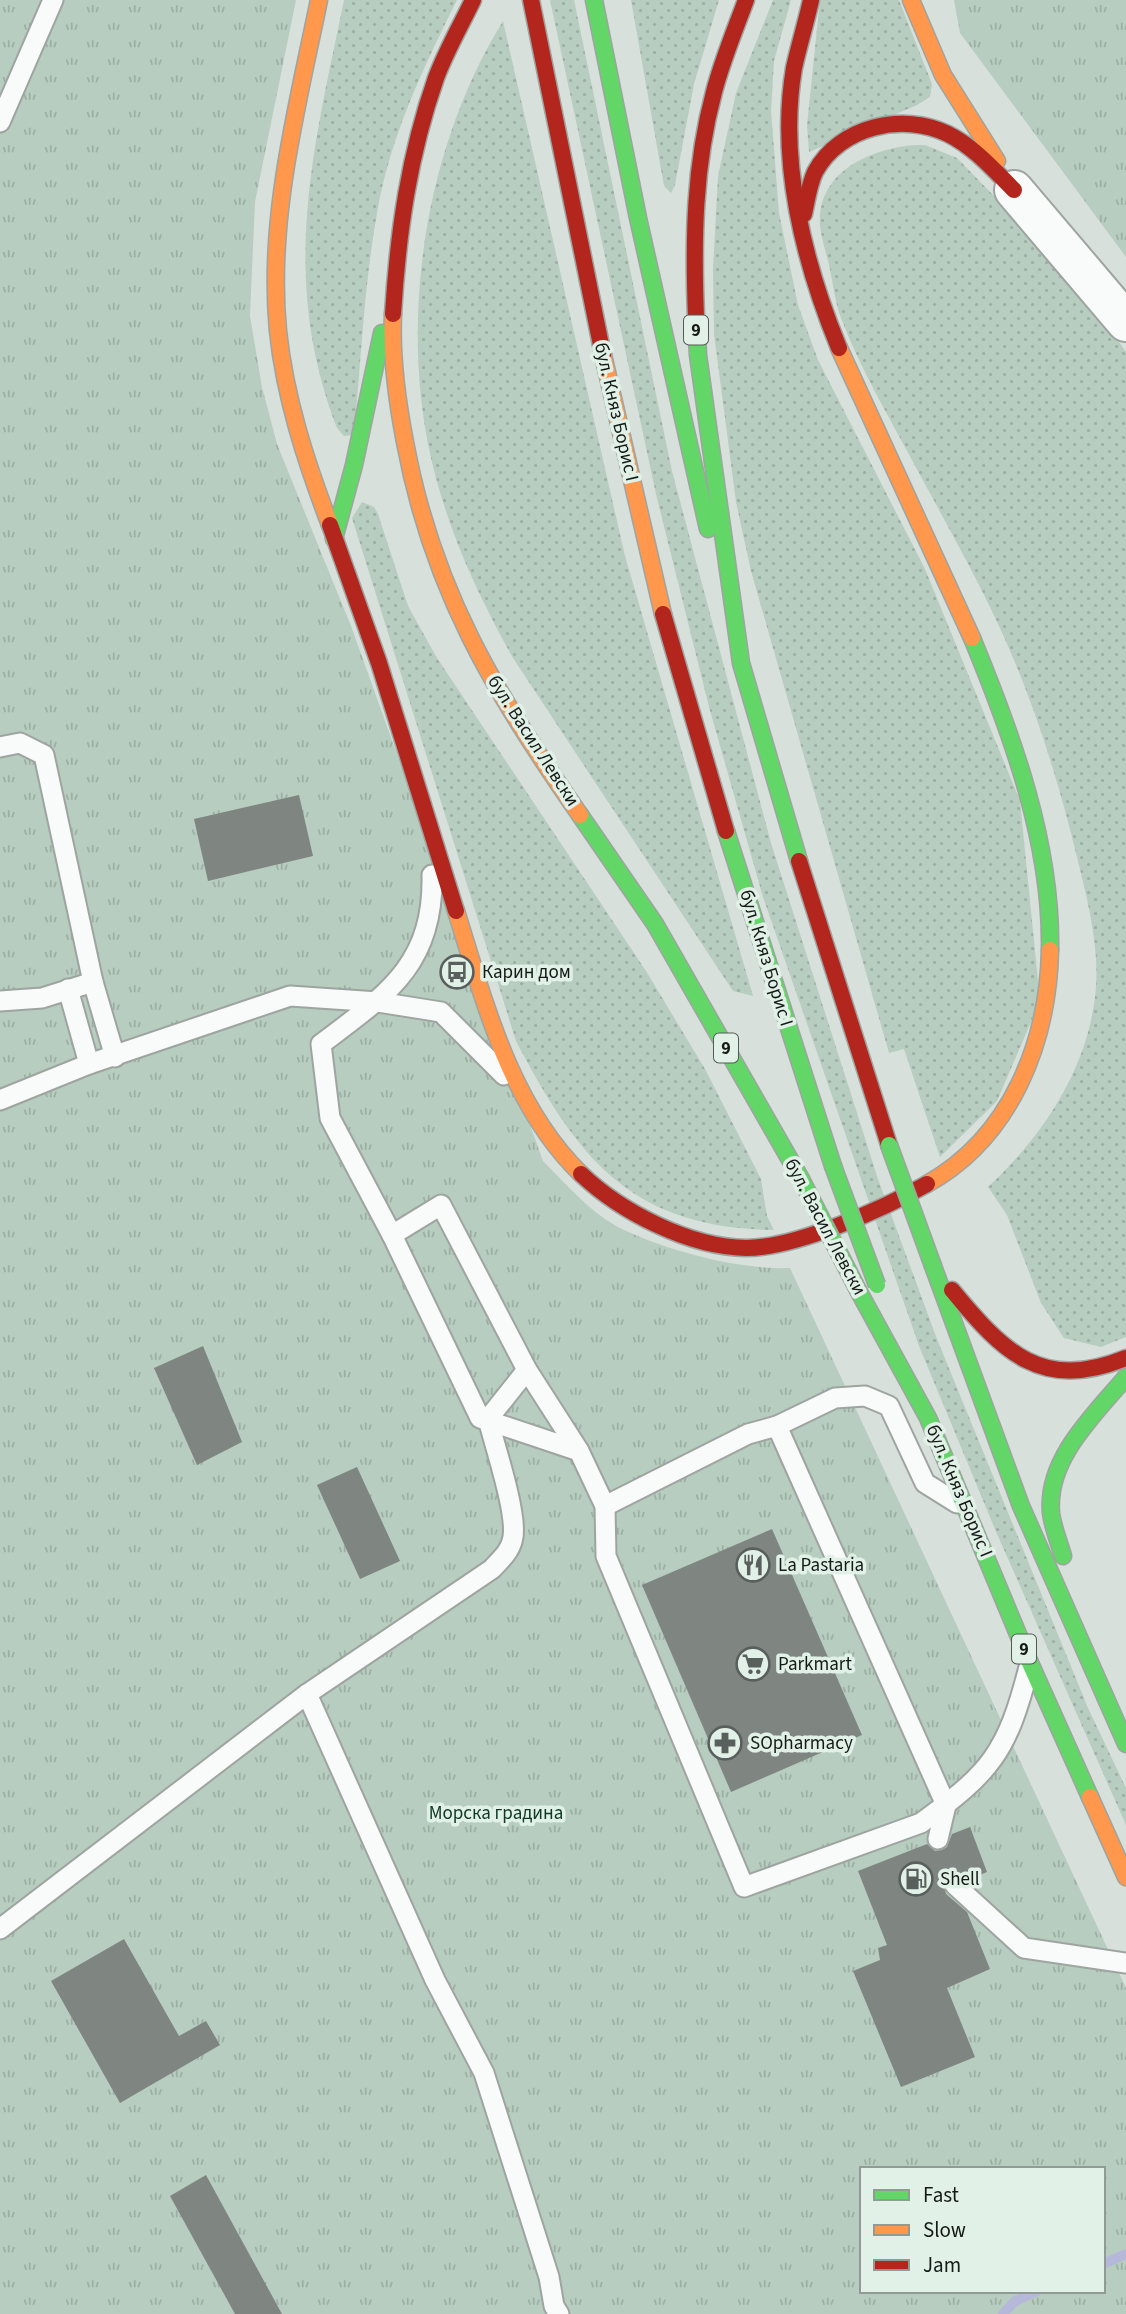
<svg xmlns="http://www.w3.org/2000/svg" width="1126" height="2314" viewBox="0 0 1126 2314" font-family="'Source Sans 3',sans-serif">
<defs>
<pattern id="grass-dots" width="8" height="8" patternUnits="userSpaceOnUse" patternTransform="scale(1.75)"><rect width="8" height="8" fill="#b6cdbf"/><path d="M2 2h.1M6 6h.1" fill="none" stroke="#9cafa3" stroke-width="1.8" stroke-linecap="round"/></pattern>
<pattern id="park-tufts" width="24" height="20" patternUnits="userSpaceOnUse" patternTransform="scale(1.75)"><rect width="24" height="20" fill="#b6cdbf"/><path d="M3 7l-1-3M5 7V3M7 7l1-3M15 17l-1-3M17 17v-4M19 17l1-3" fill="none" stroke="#9cafa3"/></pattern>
</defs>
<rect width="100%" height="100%" fill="#d8e0db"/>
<g fill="url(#grass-dots)">
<path d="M344,0H457C423,68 390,137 377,213C364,286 361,361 354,435L344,436L337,428C279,277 313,151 344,0Z"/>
<path d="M550,0H574L672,471L771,843L878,1179L937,1339L1088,1708L1126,1788V1825L997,1534L919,1346L763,897L709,707L656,494Z"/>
<path d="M631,0H719L694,84L675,185L671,193L664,186Z"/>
<path d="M773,0H791L774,61L771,111L779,213L798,305L818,360L925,569L1020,801L1040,1001L997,1101L940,1157L904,1049L889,1053L751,571L736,502L714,334L713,269L718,176L736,93Z"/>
<path d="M820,0H899L932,84L930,97L917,105L809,152L807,125Z"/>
<path d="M503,21L625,556L753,996L733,991L513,658C481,601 453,542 436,478C396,331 423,150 503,21Z"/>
<path d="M914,145H925L957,158L1025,228L1101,315L1126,352V1337L1101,1347L1064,1338L1041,1303L1007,1215L988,1187C1045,1134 1090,1065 1096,987C1099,944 1087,898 1077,857C1058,779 1033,699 999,626C973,570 942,516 913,462C888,415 860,368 841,318C835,302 833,283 829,265C826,252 821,238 820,225C817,172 870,149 914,145Z"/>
<path d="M362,502L374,507L378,514L408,606L437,658L646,971L705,1069L761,1179L767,1216L774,1230C631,1228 578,1159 516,1041L352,518Z"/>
</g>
<g fill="url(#park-tufts)" fill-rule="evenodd">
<path d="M0,0H296L255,202L250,316L262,387L277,444L351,626L543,1161C565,1183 588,1210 616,1226C663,1250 738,1270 790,1268L1126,1988V2314H0ZM862,2169H1103V2291H862Z"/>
<path d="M954,0H1126V257L960,33Z"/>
</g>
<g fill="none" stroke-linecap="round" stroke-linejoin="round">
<g stroke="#b6b8d9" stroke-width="10">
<path d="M1103,2264L1126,2254"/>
<path d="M1003,2314L1015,2301L1037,2291"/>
</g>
</g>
<g fill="#7f8581">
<path d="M299,795L313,856L208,881L194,819Z"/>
<path d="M203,1346L242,1442L197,1465L154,1368Z"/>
<path d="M357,1467L400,1561L360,1579L317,1485Z"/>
<path d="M772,1529L862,1735L731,1792L642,1585Z"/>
<path d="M970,1827L987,1872L968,1880L952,1873L943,1883L946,1894L967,1912L990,1969L947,1988L975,2057L901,2087L853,1971L880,1960L878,1948L887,1945L858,1871L927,1844L935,1851L942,1850L947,1847L952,1834Z"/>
<path d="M124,1939L179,2036L206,2021L220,2045L120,2103L51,1981Z"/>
<path d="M206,2175L282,2314H235L170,2196Z"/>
</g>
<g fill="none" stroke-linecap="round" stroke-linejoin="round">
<defs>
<g id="lane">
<path d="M0,122L53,0"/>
<path d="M0,747L20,743L44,755L93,982L115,1057"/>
<path d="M432,875C434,965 386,995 321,1044L330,1118L392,1235L480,1418L579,1451L605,1506L606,1556L744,1887L921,1823C991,1772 1007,1753 1029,1667"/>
<path d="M68,989L89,1064"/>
<path d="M0,1001L42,998L93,982"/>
<path d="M0,1100L89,1064L290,996L378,1002L441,1012L504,1075"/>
<path d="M392,1235L441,1205L527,1370L579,1451"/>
<path d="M777,1426L946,1805L938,1839"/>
<path d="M605,1506L748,1434L777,1426L835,1398L865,1396L889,1406L925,1483L957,1503"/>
<path d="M307,1694L435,1980L484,2073L549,2277L554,2306L559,2314"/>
<path d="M955,1885L1024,1948L1126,1963"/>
<path d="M0,1929L307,1694L492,1569C501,1559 511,1551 513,1537C517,1512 495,1447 488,1419L527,1370"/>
</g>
<path id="street" d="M1014,190L1126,322"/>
<g id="fast">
<path d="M594,0L638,218L708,529"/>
<path d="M696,317L698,355L741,663L799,861"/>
<path d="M334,539L354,465L382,333"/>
<path d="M972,638C1012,735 1052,843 1050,950"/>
<path d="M580,815L655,924L801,1179"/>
<path d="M726,831L833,1166"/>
<path d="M933,1266L1021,1506L1126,1744"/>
<path d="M859,1292L928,1418L1030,1663L1090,1797"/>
<path d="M1063,1556C1059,1542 1053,1528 1051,1513C1046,1459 1094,1415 1126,1377"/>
</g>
<g id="slow">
<path d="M319,0C297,108 267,220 278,331C285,398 306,462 330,525"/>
<path d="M911,0L943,75L997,161"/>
<path d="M393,314C391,356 397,401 405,442C432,589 495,694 580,815"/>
<path d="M839,348L972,638"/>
<path d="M603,355L663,614"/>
<path d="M456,911C485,1003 510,1105 581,1174"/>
<path d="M927,1184C1011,1137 1048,1043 1050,950"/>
<path d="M1090,1797L1126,1877"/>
</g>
<g id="jam">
<path d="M531,0L603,355"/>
<path d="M811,0C806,23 799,45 794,68C778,161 804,263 839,348"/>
<path d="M804,214C807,200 809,185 815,172C840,126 903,112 948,134C974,147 994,170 1014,190"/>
<path d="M393,314C398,232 409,155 436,78C446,51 461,25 473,0"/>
<path d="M696,317C693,241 694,166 714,92C722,61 735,30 746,0"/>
<path d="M330,525L379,663L456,911"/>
<path d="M663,614L726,831"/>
<path d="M799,861L889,1145"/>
<path d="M581,1174C621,1212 689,1247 746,1248C796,1248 883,1209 927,1184"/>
<path d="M952,1290C1004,1353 1042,1392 1126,1358"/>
</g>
</defs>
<use href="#lane" stroke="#9ea4a0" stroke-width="23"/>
<use href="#street" stroke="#9ea4a0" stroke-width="42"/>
<use href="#fast" stroke="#9ea4a0" stroke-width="19"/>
<use href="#slow" stroke="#9ea4a0" stroke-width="19"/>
<use href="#jam" stroke="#9ea4a0" stroke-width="19"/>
<use href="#lane" stroke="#f9fafa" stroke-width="19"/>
<use href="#street" stroke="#f9fafa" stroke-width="38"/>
<use href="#fast" stroke="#63d668" stroke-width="16"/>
<use href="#slow" stroke="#ff974d" stroke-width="16"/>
<use href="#jam" stroke="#b3261e" stroke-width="16"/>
<defs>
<g id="fast-bridge">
<path d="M889,1145L933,1266"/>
<path d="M833,1166L877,1285"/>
<path d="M801,1179L859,1292"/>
</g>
</defs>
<use href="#fast-bridge" stroke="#9ea4a0" stroke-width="19" stroke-linecap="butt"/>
<use href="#fast-bridge" stroke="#63d668" stroke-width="16"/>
</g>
<defs>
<symbol id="bus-ring" viewBox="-11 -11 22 22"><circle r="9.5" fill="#e1f1e7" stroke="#595f5c" stroke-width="1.5"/><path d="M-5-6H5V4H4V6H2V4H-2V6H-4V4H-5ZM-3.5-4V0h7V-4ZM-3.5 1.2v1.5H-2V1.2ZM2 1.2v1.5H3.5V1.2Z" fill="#595f5c"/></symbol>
<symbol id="restaurant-ring" viewBox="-11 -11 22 22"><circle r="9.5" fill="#e1f1e7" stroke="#595f5c" stroke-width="1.5"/><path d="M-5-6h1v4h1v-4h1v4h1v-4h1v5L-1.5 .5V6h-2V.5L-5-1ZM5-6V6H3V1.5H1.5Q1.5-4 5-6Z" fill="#595f5c"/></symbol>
<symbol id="supermarket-ring" viewBox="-11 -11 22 22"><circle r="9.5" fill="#e1f1e7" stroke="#595f5c" stroke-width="1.5"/><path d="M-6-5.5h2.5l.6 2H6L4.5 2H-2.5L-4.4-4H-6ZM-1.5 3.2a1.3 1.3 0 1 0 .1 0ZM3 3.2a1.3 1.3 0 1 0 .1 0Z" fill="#595f5c"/></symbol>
<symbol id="pharmacy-ring" viewBox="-11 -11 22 22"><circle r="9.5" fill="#e1f1e7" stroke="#595f5c" stroke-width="1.5"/><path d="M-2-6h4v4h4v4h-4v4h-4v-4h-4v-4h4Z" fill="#595f5c"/></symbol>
<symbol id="fuel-ring" viewBox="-11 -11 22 22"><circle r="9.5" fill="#e1f1e7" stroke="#595f5c" stroke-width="1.5"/><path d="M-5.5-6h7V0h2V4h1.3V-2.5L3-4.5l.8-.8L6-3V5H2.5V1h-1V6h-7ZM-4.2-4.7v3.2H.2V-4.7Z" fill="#595f5c"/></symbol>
</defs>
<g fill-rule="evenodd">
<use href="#bus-ring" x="438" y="953" width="38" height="38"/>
<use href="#restaurant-ring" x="734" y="1546" width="38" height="38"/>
<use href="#supermarket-ring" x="734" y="1645" width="38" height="38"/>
<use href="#pharmacy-ring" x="706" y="1724" width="38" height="38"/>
<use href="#fuel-ring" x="897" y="1860" width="38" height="38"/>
</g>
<g text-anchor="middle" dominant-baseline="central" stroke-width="7" stroke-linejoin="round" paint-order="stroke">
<g fill="#e1f1e7" stroke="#525a55" stroke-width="2">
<rect x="684" y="315.5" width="24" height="29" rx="5"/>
<rect x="714" y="1033.5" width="24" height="29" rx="5"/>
<rect x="1012" y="1634.5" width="24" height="29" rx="5"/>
</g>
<g font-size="18" font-weight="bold" fill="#151a17">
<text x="696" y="330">9</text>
<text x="726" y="1048">9</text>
<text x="1024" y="1649">9</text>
</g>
<g font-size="19" fill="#151a17" stroke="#e1f1e7">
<text transform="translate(616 412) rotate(77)">бул. Княз Борис I</text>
<text transform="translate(533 741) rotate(57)">бул. Васил Левски</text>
<text transform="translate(766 958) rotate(73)">бул. Княз Борис I</text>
<text transform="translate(825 1227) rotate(62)">бул. Васил Левски</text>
<text transform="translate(959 1491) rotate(67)">бул. Княз Борис I</text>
</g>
<g font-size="19" fill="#151a17" stroke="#e1f1e7" text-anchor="start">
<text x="482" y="972">Карин дом</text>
<text x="778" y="1565">La Pastaria</text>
<text x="778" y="1664">Parkmart</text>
<text x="750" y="1743">SOpharmacy</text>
<text x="940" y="1879">Shell</text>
</g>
<g font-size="19" fill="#0f3924" stroke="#e1f1e7">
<text x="496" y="1813">Морска градина</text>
</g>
</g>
<rect x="860" y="2167" width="245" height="126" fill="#e1f1e7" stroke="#8f9b94" stroke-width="2"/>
<rect x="874" y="2190" width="35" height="10" fill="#63d668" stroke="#8f9b94" stroke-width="2"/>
<text x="923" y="2202" font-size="21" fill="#151a17">Fast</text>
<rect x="874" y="2225" width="35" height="10" fill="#ff974d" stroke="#8f9b94" stroke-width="2"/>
<text x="923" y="2237" font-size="21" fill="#151a17">Slow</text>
<rect x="874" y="2260" width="35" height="10" fill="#b3261e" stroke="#8f9b94" stroke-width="2"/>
<text x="923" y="2272" font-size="21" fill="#151a17">Jam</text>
</svg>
